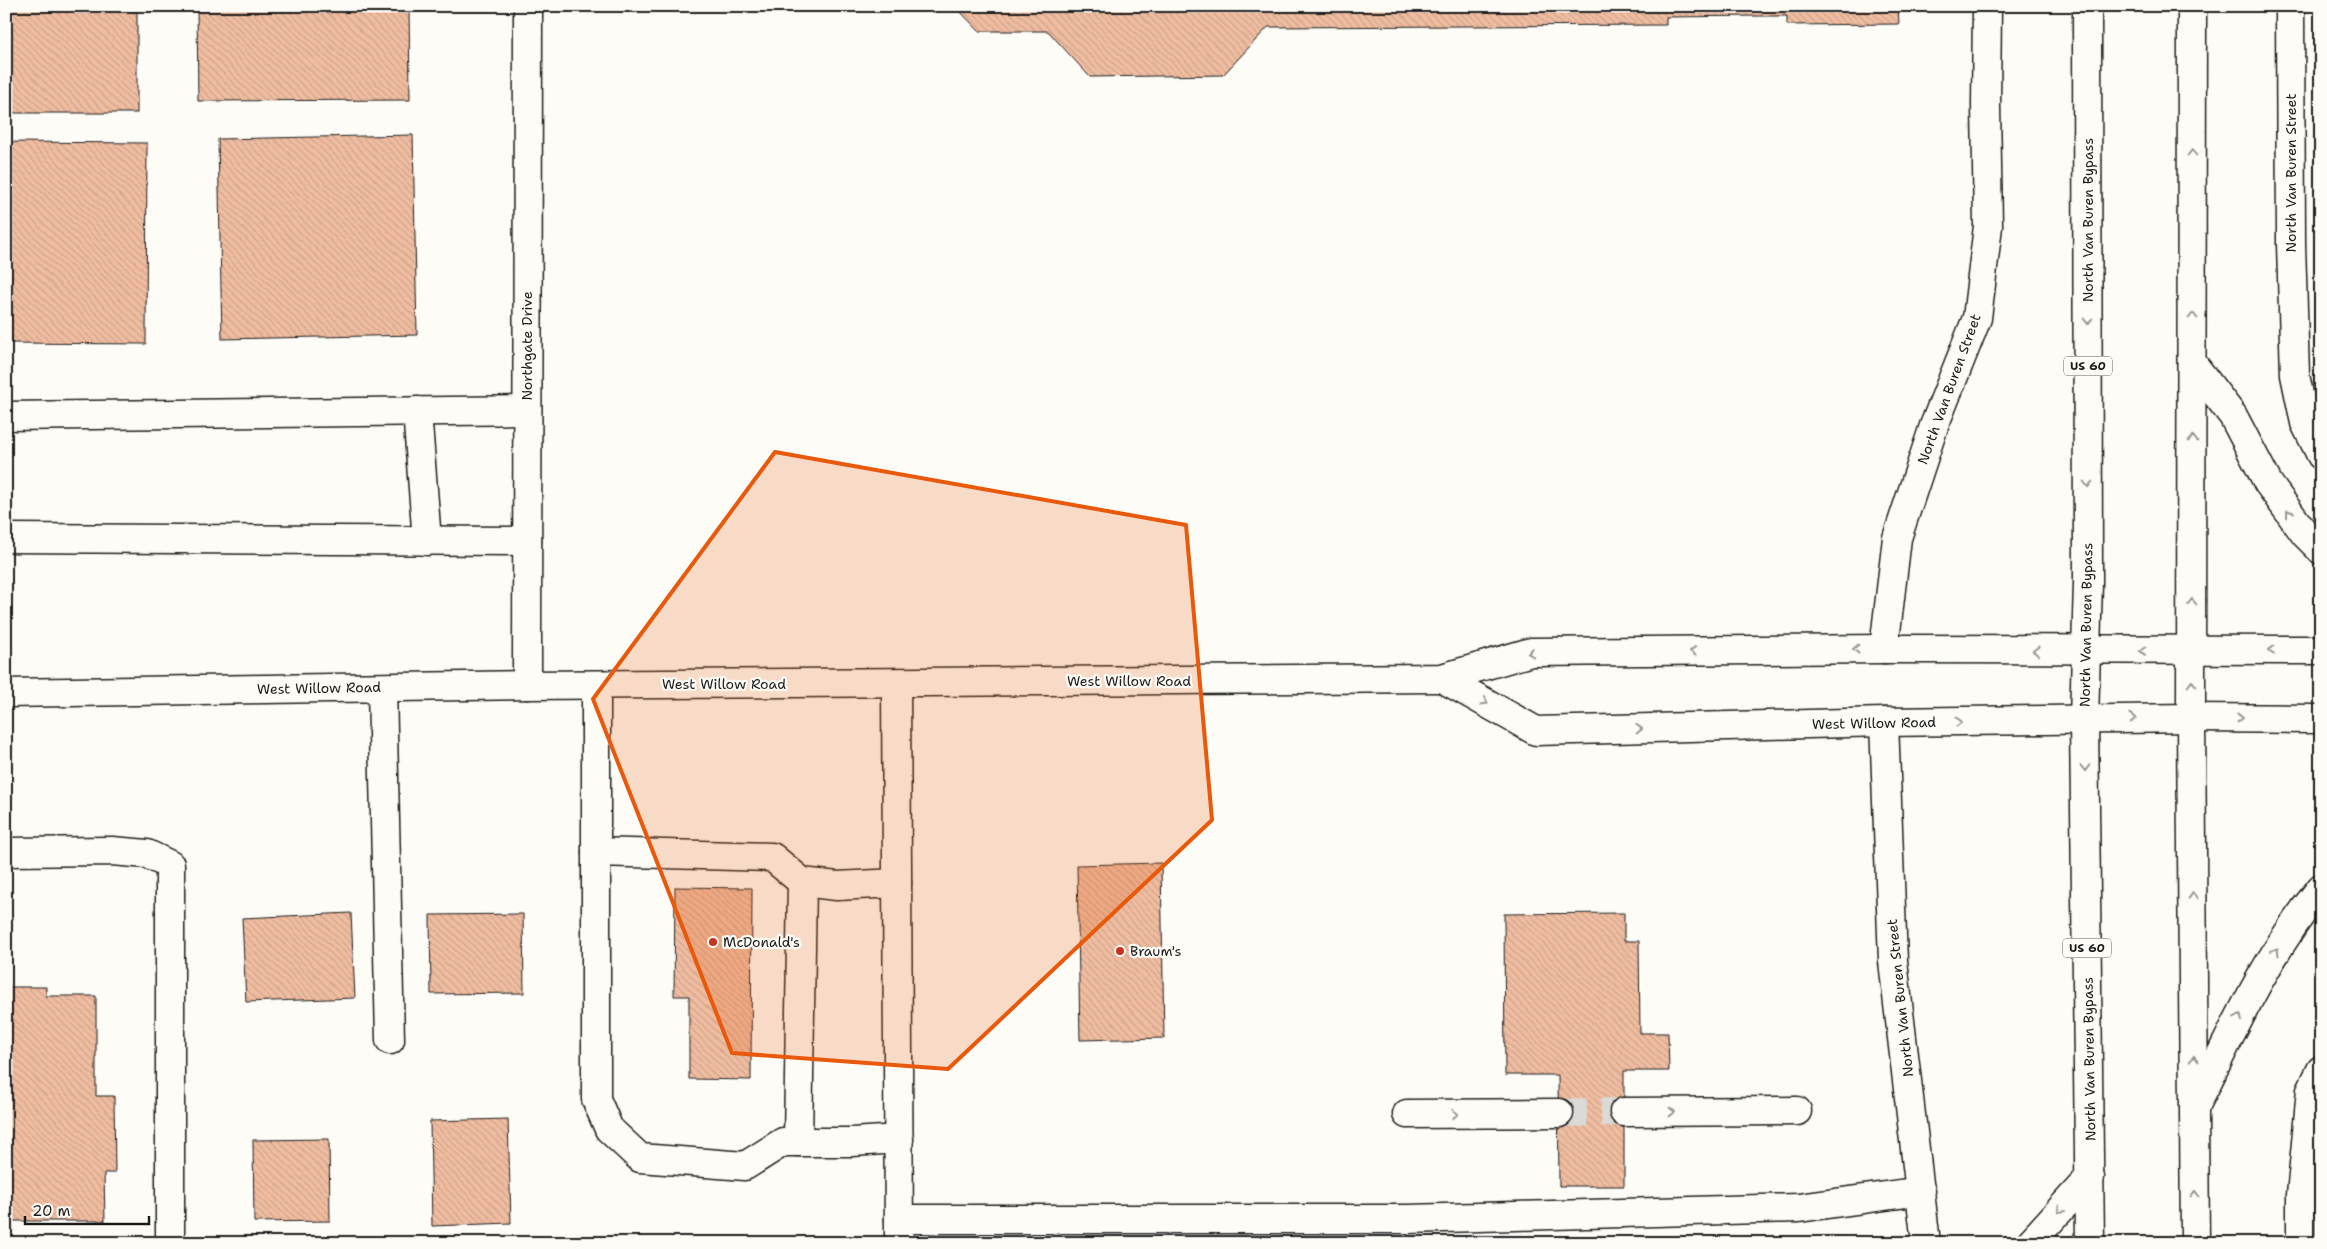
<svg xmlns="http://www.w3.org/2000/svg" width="2327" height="1249" viewBox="0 0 2327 1249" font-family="'Shantell Sans',sans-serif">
<defs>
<pattern id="building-back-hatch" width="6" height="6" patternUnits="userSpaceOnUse" patternTransform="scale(1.25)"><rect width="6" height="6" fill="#f0bda1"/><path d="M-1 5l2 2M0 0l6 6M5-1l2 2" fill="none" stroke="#cda28a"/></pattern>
</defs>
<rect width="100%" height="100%" fill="#fdfcf7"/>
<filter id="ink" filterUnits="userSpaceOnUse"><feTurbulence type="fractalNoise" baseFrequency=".02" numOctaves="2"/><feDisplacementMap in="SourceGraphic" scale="10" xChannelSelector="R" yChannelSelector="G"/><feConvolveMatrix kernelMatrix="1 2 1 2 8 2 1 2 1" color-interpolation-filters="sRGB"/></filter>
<g filter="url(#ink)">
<g fill="url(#building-back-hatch)" stroke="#1c1c1c">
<rect x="6" y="6" width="131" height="107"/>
<path d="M197,6H409L410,100L198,101Z"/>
<path d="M955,6H1898L1899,24L1787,25V16H1761L1666,17V25L1268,27L1223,75L1090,77L1048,31H979Z"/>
<path d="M413,135L417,335L222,339L218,139Z"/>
<path d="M6,142L147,143L146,344L6,343Z"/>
<path d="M1161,863L1164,1038L1080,1040L1077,865Z"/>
<path d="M675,887L752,888L751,1080L689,1079V996H674Z"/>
<path d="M351,913L355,998L246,1002L242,918Z"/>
<path d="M1624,913V941H1639L1640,1033H1668L1669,1071H1624V1186H1559L1558,1075H1505L1504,914Z"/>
<path d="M523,914L524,993L431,994L430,915Z"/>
<path d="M6,987H46V996H96V1096H114L115,1173H104L105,1221H6Z"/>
<path d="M508,1119L511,1223L432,1226L430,1121Z"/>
<path d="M329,1139L330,1221L254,1222L253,1140Z"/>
</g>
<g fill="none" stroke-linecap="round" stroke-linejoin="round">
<path stroke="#dbdad6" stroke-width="28" stroke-dasharray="28 14" stroke-linecap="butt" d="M1559,1113L1624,1112"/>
<defs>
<g id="minor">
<path d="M2290,6L2291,244L2295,375L2305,423L2321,455"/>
<path d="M417,411L427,541"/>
<path d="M6,416L527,410"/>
<path d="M6,538L527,541"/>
<path d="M1884,649L1897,538L1934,426L1977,318L1988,226L1986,105L1987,6"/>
<path d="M896,683L899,1243"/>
<path d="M527,685L528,6"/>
<path d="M596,685V1099L609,1129L640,1158L745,1166L783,1142H852L899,1139"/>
<path d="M382,688L390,1040"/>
<path d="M1884,722L1893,961L1926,1243"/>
<path d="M6,852L112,851L147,854L170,865V1243"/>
<path d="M596,852L772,857L802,882L837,886L897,883"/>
<path d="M1624,1112L1797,1111"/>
<path d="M1407,1114L1559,1113"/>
<path d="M798,1142L802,882"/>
<path d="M899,1219H1408L1799,1208L1921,1191"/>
<path d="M2301,1243V1195L2311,1090L2321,1070"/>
</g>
<g id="major">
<path d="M2087,6L2088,583L2084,719L2090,1243"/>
<path d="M2192,6L2191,718L2195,1243"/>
<path d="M2193,364L2233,416L2268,483L2305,534L2321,550"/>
<path d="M1442,678L1536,731L1884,722L2191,718L2321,719"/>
<path d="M6,693L527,685L1442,678L1531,652L1884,649L2321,650"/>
<path d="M2197,1103C2234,1028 2268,953 2321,888"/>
<path d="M2030,1243L2090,1177"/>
</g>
</defs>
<use href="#minor" stroke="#1c1c1c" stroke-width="31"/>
<use href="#major" stroke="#1c1c1c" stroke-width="31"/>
<use href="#minor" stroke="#fdfcf7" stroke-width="28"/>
<use href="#major" stroke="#fdfcf7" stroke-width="28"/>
</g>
<defs><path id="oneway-chevron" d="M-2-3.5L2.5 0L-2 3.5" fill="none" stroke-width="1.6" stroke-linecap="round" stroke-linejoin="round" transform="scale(1.25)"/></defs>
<g stroke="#989794">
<use href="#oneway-chevron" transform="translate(2192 153) rotate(-90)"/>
<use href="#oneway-chevron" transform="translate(2193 316) rotate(-90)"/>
<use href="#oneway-chevron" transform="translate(2088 321) rotate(90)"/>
<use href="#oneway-chevron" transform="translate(2193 439) rotate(-90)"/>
<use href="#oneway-chevron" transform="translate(2088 484) rotate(90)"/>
<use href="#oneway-chevron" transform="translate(2289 513) rotate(-126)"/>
<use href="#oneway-chevron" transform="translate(2192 602) rotate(-90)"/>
<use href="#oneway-chevron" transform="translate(1856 649) rotate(180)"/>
<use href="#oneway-chevron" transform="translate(2272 650) rotate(180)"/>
<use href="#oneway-chevron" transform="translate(1693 651) rotate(180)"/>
<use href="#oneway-chevron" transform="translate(2036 651) rotate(-179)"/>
<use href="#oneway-chevron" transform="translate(2143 651) rotate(180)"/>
<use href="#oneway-chevron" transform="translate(1531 653) rotate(171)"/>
<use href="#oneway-chevron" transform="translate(2192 684) rotate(-90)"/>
<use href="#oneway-chevron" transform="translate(1485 702) rotate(30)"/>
<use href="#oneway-chevron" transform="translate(2133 718) rotate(-1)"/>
<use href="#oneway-chevron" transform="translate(2240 718)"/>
<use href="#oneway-chevron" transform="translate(1959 722)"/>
<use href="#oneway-chevron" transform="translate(1639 729) rotate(-2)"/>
<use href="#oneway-chevron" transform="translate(2085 768) rotate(89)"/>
<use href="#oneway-chevron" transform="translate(2193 896) rotate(-91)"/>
<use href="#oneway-chevron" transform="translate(2276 951) rotate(-59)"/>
<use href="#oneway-chevron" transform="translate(2239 1017) rotate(-64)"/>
<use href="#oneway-chevron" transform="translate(2194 1059) rotate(-91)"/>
<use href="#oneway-chevron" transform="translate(1672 1112)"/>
<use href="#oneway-chevron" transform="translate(1455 1114) rotate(-1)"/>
<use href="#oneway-chevron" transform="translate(2195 1194) rotate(-90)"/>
<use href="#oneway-chevron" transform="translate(2060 1210) rotate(132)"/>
</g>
</g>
<path fill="#e8590c" fill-opacity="0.2" stroke="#e8590c" stroke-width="4" stroke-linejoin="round" d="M775,452L1186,525L1212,820L948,1069L732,1053L593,699Z"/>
<g fill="#c8321e" stroke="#fdfcf7" stroke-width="2">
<circle cx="713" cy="942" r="5"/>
<circle cx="1120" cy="951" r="5"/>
</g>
<g text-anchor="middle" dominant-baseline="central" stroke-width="4.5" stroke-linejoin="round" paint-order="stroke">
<g fill="#fdfcf7" stroke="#605f5e" stroke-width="1">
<rect x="2064" y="356.5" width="48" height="19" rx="4"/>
<rect x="2063" y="938.5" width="48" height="19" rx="4"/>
</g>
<g font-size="12" font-weight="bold" fill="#1c1c1c">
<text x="2088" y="366">US 60</text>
<text x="2087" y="948">US 60</text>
</g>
<g font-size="14" fill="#1c1c1c" stroke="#fdfcf7">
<text transform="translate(2291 173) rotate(-90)">North Van Buren Street</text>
<text transform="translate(2088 220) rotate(-90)">North Van Buren Bypass</text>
<text transform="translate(527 346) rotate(-90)">Northgate Drive</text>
<text transform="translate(1949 389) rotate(-70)">North Van Buren Street</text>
<text transform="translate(2086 625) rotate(-89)">North Van Buren Bypass</text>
<text x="1129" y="681">West Willow Road</text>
<text x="724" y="684">West Willow Road</text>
<text transform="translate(319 688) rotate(-1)">West Willow Road</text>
<text transform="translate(1874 723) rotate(-1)">West Willow Road</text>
<text transform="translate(1900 998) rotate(-96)">North Van Buren Street</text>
<text transform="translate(2089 1059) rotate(-91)">North Van Buren Bypass</text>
</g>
<g font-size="14" fill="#1c1c1c" stroke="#fdfcf7" text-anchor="start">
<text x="723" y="942">McDonald's</text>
<text x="1130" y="951">Braum's</text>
</g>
</g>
<rect width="2327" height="1249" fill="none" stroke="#fdfcf7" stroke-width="25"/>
<rect x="12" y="12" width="2302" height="1224" fill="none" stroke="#1c1c1c" stroke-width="2" filter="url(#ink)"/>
<path d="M25 1216v8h124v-8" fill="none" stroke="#1c1c1c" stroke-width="2.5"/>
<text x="32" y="1216" font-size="15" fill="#1c1c1c" stroke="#fdfcf7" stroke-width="4" paint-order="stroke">20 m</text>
</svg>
